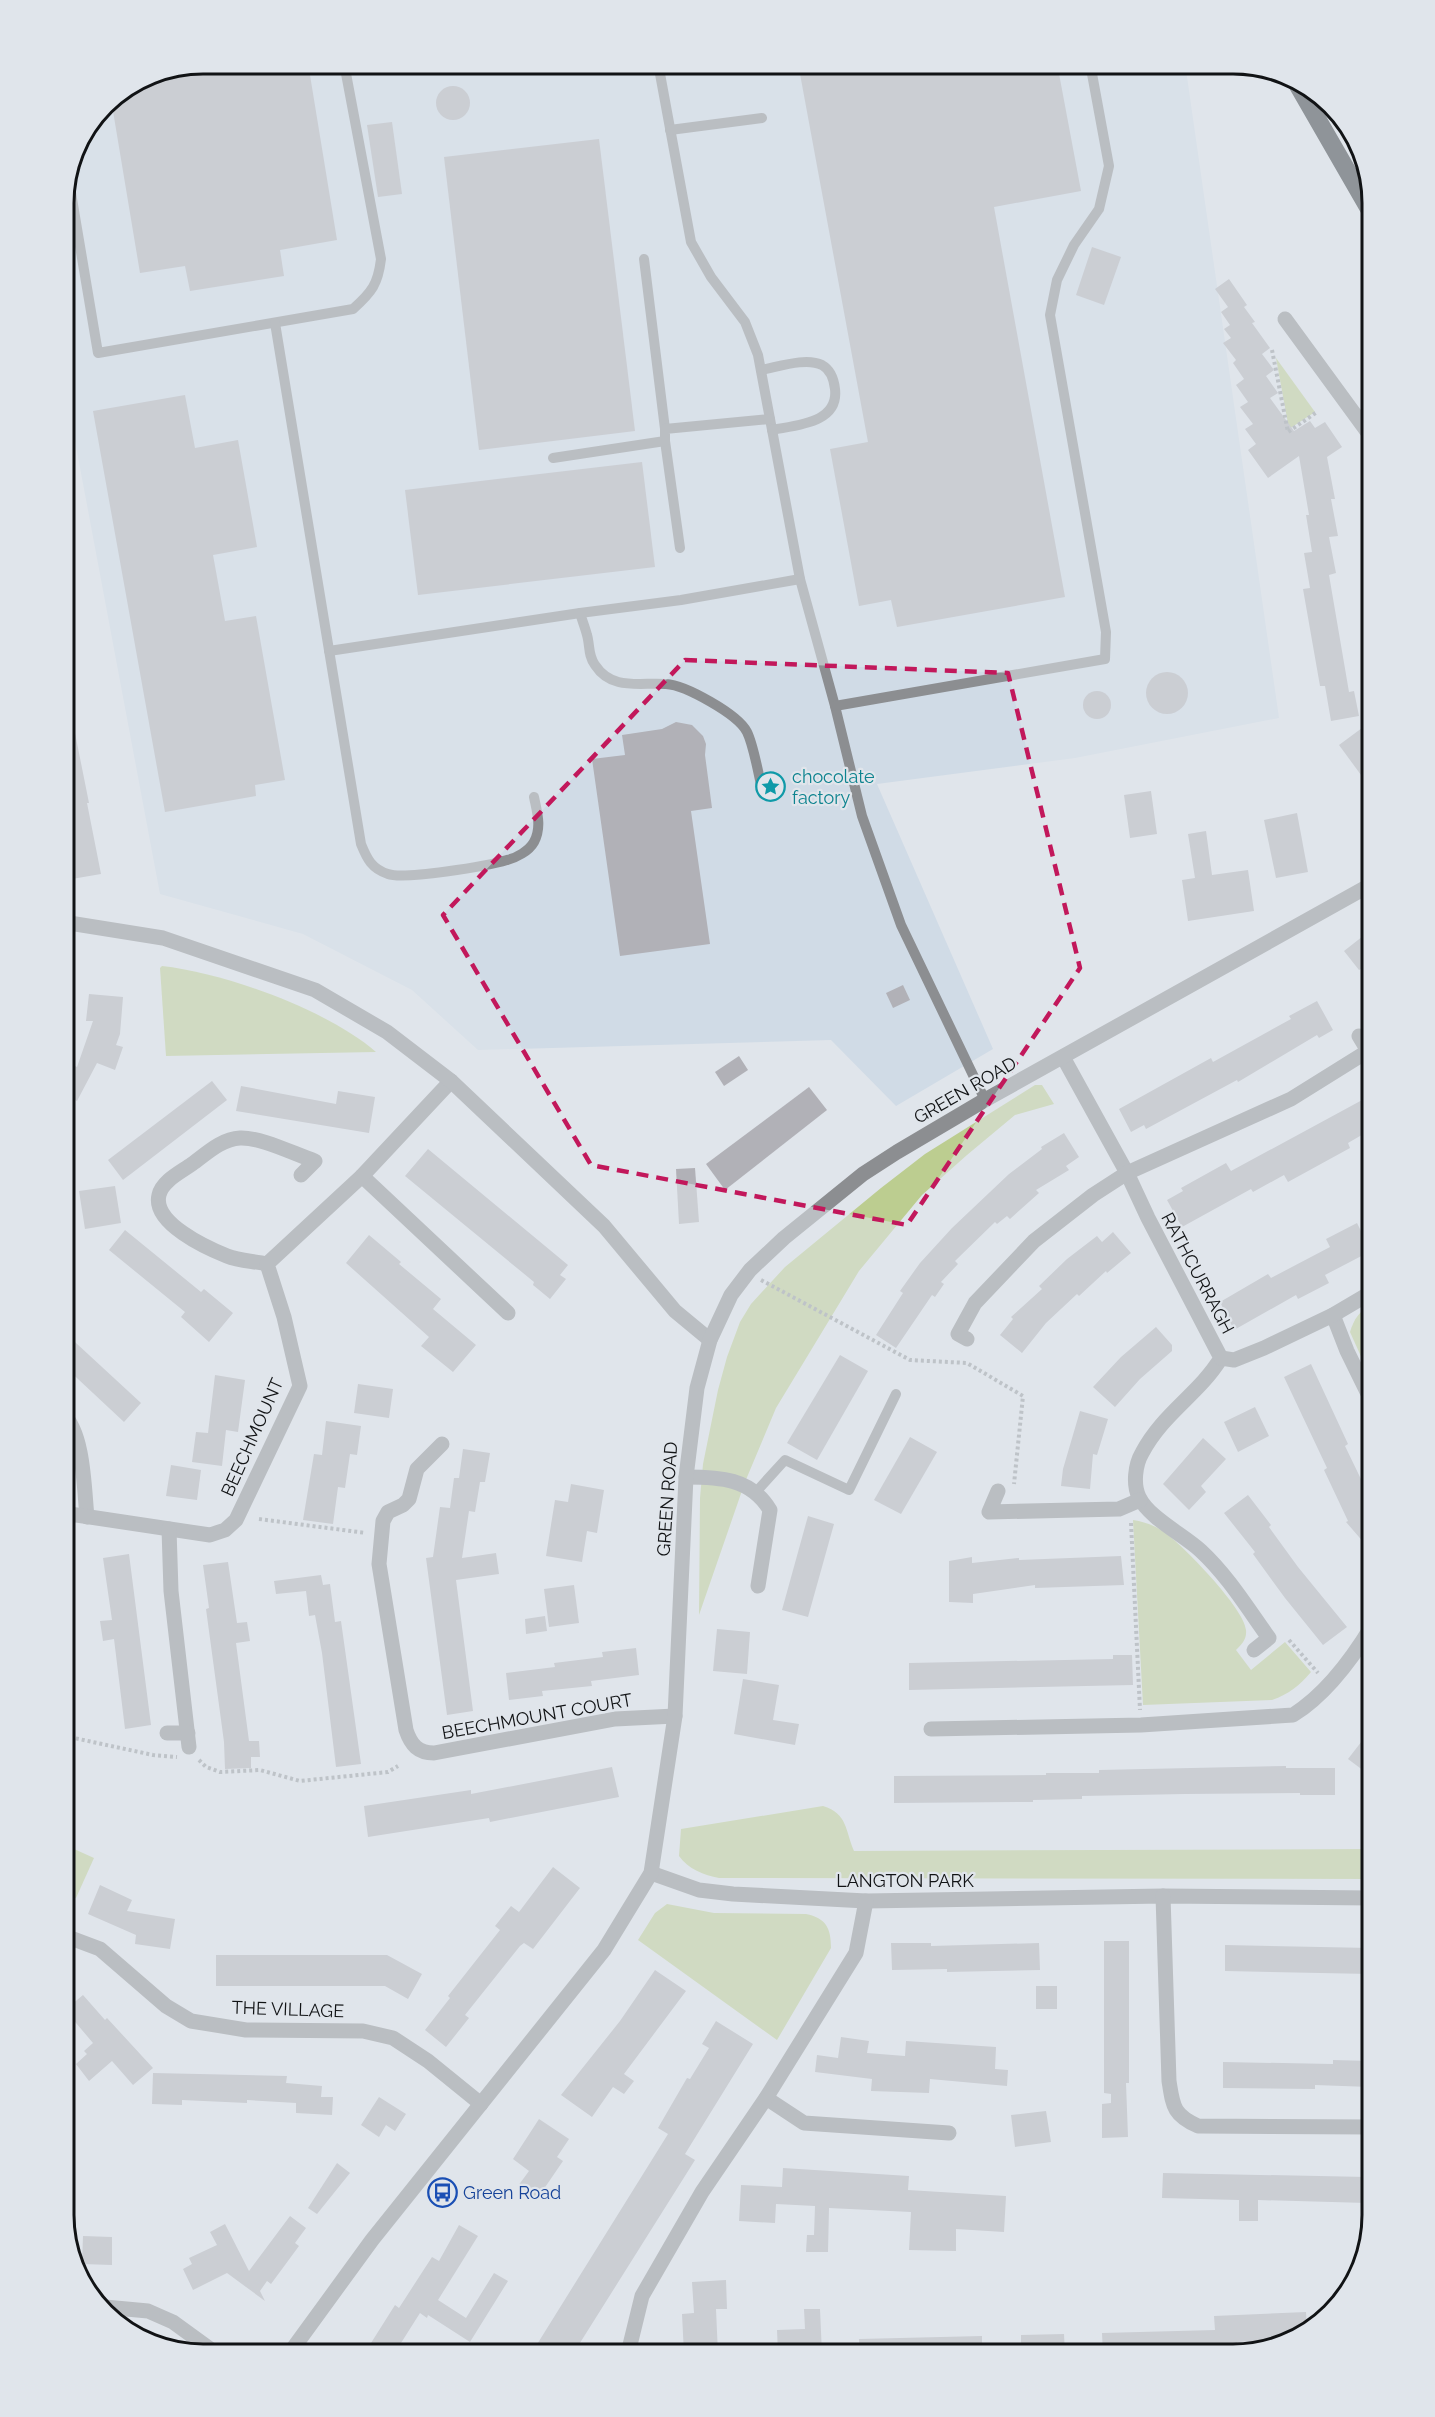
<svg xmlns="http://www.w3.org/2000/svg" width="1435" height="2417" viewBox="0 0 1435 2417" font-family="Raleway,sans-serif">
<rect width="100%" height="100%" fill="#e0e5eb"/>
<path fill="#d0dbe6" d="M202,63H1185L1279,718L1075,758L877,784L993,1049L896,1106L831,1040L478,1050L412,990L303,934L160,894L63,377V194L74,149L104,104L149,73Z"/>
<g fill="#bccd90">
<path d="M1276,358L1315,412L1289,429Z"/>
<path d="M162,966C225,973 328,1010 376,1052L166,1056L160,968Z"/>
<path d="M1035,1085H1042L1054,1104L1015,1115L967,1155L922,1195L859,1271L776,1408L745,1482L699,1615L700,1498L703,1464L718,1390L727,1357L740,1322L751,1304L785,1267L881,1188L925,1154Z"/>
<path d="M1372,1305V1381L1350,1332C1354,1319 1359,1311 1372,1305Z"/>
<path d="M1133,1520C1145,1522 1153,1525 1163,1531C1182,1544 1245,1609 1246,1630C1247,1639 1242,1644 1236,1650L1251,1670L1285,1642L1311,1672C1299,1686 1289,1694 1272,1700L1143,1705Z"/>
<path d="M823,1806C848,1814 845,1830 854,1851L1372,1849V1879L719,1878C704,1875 688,1869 679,1856L681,1829Z"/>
<path d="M63,1844L94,1858L76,1898L63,1893Z"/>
<path d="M667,1904L714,1913L806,1914C826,1918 831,1928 831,1948L777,2040L638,1940L655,1913Z"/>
</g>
<g fill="#b1b1b7">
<path d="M202,63H308L337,240L280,250L284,276L190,291L185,266L140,273L111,99L149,73Z"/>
<path d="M798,63H1057L1081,191L994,207L1065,597L897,627L891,600L859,606L830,449L868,442Z"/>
<circle cx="453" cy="103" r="17"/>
<path d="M392,122L402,194L378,197L367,125Z"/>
<path d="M599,139L635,431L479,450L444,157Z"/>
<path d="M1092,247L1121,257L1104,305L1076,295Z"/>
<path d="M1229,279L1247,305L1244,307L1255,322L1252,323L1270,348L1262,354L1274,370L1266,376L1278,393L1270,398L1294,431L1310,421L1315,428L1325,422L1342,447L1327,457L1335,499H1331L1338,536L1329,537L1336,573L1329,575L1349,692L1354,691L1359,716L1331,721L1325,686H1320L1303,589L1310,588L1304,553L1312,552L1306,515H1309L1299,456L1268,478L1248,450L1256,444L1245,429L1253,424L1240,407L1248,402L1236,385L1244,379L1233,363L1236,360L1223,343L1231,338L1224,329L1230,325L1221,312L1228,307L1215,289Z"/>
<path d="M185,395L195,448L238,440L257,547L213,555L225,621L256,616L285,780L255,785L256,796L165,812L93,411Z"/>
<path d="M642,462L655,567L418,595L405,490Z"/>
<circle cx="1167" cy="693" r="21"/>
<circle cx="1097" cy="705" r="14"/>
<path d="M63,713H71L89,803H87L101,874L66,880L63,867Z"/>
<path d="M676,722L692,725L703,736L706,744L705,755L712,808L691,811L710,944L620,956L592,759L625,755L622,735L662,729Z"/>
<path d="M1362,728L1372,742V790L1339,745Z"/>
<path d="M1151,791L1157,834L1130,838L1124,795Z"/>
<path d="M1297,813L1308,872L1276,878L1264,820Z"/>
<path d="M1206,831L1212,875L1248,870L1254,911L1188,921L1182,880L1195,878L1188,834Z"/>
<path d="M1372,929V980L1363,968L1359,970L1344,951Z"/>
<path d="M903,985L910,1000L893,1008L886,993Z"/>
<path d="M89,994L123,997L120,1034L116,1045L123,1047L115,1070L97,1063L77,1101L63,1093V1060L77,1067L93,1021H86Z"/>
<path d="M1317,1001L1333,1030L1319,1038L1317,1035L1238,1082L1237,1080L1146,1129L1144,1125L1131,1132L1119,1109L1211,1058L1213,1062L1291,1019L1289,1016Z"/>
<path d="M739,1056L748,1070L724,1086L715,1072Z"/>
<path d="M212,1081L227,1100L123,1180L108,1160Z"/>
<path d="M241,1086L336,1104L338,1091L375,1097L369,1133L236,1111Z"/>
<path d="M809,1087L827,1110L725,1190L706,1164Z"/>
<path d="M1364,1099L1372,1114V1129L1348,1143L1350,1148L1288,1182L1284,1175L1253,1192L1251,1189L1182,1227L1167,1200L1183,1191L1181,1188L1226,1163L1231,1171Z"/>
<path d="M1064,1133L1079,1157L1066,1166L1069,1170L1036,1190L1039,1193L1010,1219L1007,1216L997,1224L995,1222L955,1261L958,1264L941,1282L944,1284L935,1297L932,1295L896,1348L876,1335L903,1293L900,1291L920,1263L952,1228L1009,1174L1042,1149L1041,1147Z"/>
<path d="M428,1149L568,1265L560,1275L566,1279L550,1299L533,1285L534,1282L405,1176Z"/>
<path d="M695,1168L699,1222L679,1224L676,1169Z"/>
<path d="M115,1186L121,1223L85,1229L79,1191Z"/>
<path d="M1357,1223L1371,1251L1325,1275L1329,1283L1298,1299L1296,1295L1234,1330L1220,1302L1268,1274L1271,1278L1330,1247L1326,1239Z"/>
<path d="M125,1230L201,1292L204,1289L233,1313L209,1342L181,1317L185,1312L109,1250Z"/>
<path d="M1113,1232L1131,1253L1107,1273L1106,1271L1079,1296L1077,1294L1046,1323L1022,1353L1000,1335L1013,1319L1011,1317L1042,1289L1039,1286L1067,1259L1097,1236L1102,1242Z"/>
<path d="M369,1235L401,1262L399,1264L441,1299L433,1309L476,1345L453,1372L421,1346L429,1337L346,1263Z"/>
<path d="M1156,1327L1172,1345V1351L1140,1379L1115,1407L1093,1387L1121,1357Z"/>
<path d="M63,1331L141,1403L124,1422L63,1365Z"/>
<path d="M840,1355L868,1371L817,1460L787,1443Z"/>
<path d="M1311,1364L1348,1444L1345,1446L1372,1502V1552L1346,1522L1348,1521L1324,1470L1327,1468L1284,1377Z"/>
<path d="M215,1375L245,1380L238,1432L226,1430L222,1466L192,1462L196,1432L208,1433Z"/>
<path d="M358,1384L393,1389L389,1418L354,1413Z"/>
<path d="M1255,1407L1269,1436L1238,1452L1224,1422Z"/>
<path d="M1080,1411L1108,1419L1097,1455L1093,1454L1090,1489L1061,1486L1063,1469Z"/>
<path d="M326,1421L361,1426L357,1455L350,1454L345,1488L338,1487L333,1524L303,1520L314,1454L322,1455Z"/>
<path d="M910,1437L937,1452L901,1514L874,1500Z"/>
<path d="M1203,1438L1226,1459L1201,1486L1206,1492L1189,1510L1163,1484Z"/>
<path d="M463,1449L490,1453L485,1482H480L475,1512L469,1511L462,1558L496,1553L499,1574L456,1580L473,1711L447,1715L426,1558L433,1557L440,1507L450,1508L454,1478H459Z"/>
<path d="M171,1465L201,1470L197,1500L166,1496Z"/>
<path d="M571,1484L604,1490L597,1533L587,1531L582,1562L546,1556L555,1500L568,1502Z"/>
<path d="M1248,1495L1271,1525L1269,1527L1298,1567L1347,1627L1323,1645L1285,1598L1253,1554L1255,1552L1224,1513Z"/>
<path d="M808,1516L834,1524L808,1617L782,1610Z"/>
<path d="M129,1554L151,1725L125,1729L114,1639L103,1641L100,1621L112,1620L103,1558Z"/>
<path d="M1121,1556L1124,1585L1035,1588V1585L973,1594V1603L949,1602V1561L972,1557V1563L1019,1558V1560Z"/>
<path d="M228,1562L237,1623L247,1622L250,1641L236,1643L249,1741H259L260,1757H251V1768L225,1769L224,1742L206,1609L209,1608L203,1565Z"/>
<path d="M321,1575L323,1585L330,1584L335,1622L341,1621L361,1764L336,1767L322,1653L315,1615L309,1616L306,1591L276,1594L274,1581Z"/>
<path d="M574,1585L579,1623L549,1627L544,1589Z"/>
<path d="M545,1616L547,1631L526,1634L525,1619Z"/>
<path d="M717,1629L750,1632L747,1674L713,1671Z"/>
<path d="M636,1648L639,1675L591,1681L592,1686L542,1691L543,1696L509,1700L506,1673L555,1667L554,1663L603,1657L602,1652Z"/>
<path d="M1113,1655H1132L1133,1685L909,1690V1663L1113,1659Z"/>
<path d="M743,1679L779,1685L773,1720L799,1724L795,1745L734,1734Z"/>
<path d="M1372,1728V1777L1348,1759Z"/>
<path d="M1286,1766V1768H1335V1795H1300V1793L1185,1794L1082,1796V1799L1033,1800V1802L894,1803V1776L1046,1775V1773H1099V1770Z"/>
<path d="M612,1767L619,1797L490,1822L489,1818L368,1837L364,1806L471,1790V1794Z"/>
<path d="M553,1867L580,1888L533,1949L524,1943L520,1946L465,2015L469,2018L446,2047L425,2030L450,1998L448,1996L500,1930L495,1926L511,1906L519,1912Z"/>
<path d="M100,1885L132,1900L127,1911L175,1919L170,1949L135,1944L136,1935L88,1914Z"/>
<path d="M1104,1941H1129V2083H1126L1128,2137L1102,2138V2104L1111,2103V2094L1104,2093Z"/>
<path d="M891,1943H931V1946L1039,1943L1040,1970L947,1972V1969L892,1970Z"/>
<path d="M1225,1945L1371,1948L1370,1974L1225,1971Z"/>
<path d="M216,1955H387L422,1974L408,1999L385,1986H216Z"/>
<path d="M655,1970L686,1991L624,2074L634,2081L624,2094L613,2087L592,2117L561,2095L620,2021Z"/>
<rect x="1036" y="1986" width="21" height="23"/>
<path d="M83,1995L105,2020L107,2018L153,2068L133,2085L112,2061L89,2081L76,2064L87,2054L84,2051L93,2043L65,2010Z"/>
<path d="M716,2021L753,2044L685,2154L695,2160L573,2354H531L668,2134L658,2128L687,2078L690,2079L709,2048L702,2044Z"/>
<path d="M841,2037L869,2041L867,2053L905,2056L906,2041L996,2047L995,2069L1008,2070L1007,2086L930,2079L929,2093L871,2091L872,2079L815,2072L817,2055L838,2058Z"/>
<path d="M1333,2060L1371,2061L1370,2087L1315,2085V2089L1223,2088V2062L1333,2064Z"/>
<path d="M153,2073L287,2076L286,2083L322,2086L321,2097H333L332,2115L296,2113V2103L247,2100V2103L182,2100V2105L152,2104Z"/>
<path d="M379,2097L406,2114L395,2131L386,2125L379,2137L361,2125Z"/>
<path d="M1046,2111L1051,2142L1015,2147L1011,2115Z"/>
<path d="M539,2119L569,2139L557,2157L563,2161L537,2199L518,2186L529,2171L513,2159Z"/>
<path d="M337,2163L350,2173L317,2214L308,2208Z"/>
<path d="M783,2168L909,2176L908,2190L1006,2196L1004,2232L956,2229V2251L909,2250L911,2212L829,2208L828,2252H806L807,2235H814L815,2206L776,2204L775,2223L739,2221L741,2185L782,2187Z"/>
<path d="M1163,2173L1368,2177L1367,2203L1258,2200V2221H1239V2200L1162,2198Z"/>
<path d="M290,2216L306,2228L295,2243L299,2246L271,2284L267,2281L260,2291L265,2301L227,2273L193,2290L183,2269L192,2264L189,2258L217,2245L210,2232L225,2224L249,2271Z"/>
<path d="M459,2225L478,2236L438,2300L466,2318L494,2273L508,2281L470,2342L428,2315L427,2318L420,2313L394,2354H389L371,2343L395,2305L399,2308L432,2257L439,2261Z"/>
<path d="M83,2236L112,2237V2265L82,2264Z"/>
<path d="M726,2280L727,2309H716L718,2354H684L682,2314L694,2313L692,2282Z"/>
<path d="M804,2309H820L822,2354H778L777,2330L805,2329Z"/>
<path d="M1306,2312L1307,2328L1295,2339L1237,2342V2353L1103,2354L1102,2333L1215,2330L1214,2316Z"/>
<path d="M1064,2334L1065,2354H1021V2335Z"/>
<path d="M982,2336V2354H860L859,2339Z"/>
</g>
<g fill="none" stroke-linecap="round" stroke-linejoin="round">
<g stroke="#95999e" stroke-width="4" stroke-dasharray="3 3" stroke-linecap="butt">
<path d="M1272,350L1288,432L1317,412"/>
<path d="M761,1280L910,1360L967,1363L1023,1396L1014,1484"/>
<path d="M259,1519L366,1533"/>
<path d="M1131,1523L1140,1710"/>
<path d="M1289,1640L1318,1673"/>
<path d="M63,1727L67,1734L74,1738L153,1755L177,1757"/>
<path d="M199,1760L206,1767L220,1772L260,1770L300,1781L388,1772L398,1766"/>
</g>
<g stroke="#8c8e91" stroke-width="10">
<path d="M658,63L691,242L711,277L745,322L758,355L800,579L835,706L862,816L901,925L985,1100"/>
<path d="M670,130L762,118"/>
<path d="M68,175L98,353L353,309C372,292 378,284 381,259L344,63"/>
<path d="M644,259L665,429"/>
<path d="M275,323L361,844C367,859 372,869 388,874C404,880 488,866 507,860C516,858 529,851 534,842C542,827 537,812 534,797"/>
<path d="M761,370C778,367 806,357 822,365C831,370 834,380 835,389C839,423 797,425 772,430"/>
<path d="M665,441L680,548"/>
<path d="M553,458L665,441V429L770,419"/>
<path d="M580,613C582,620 585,627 587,635C590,645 588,656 595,665C612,691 640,682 666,684C685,685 738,714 747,732C754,746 759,777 763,794"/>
<path d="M329,651L580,613L681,600L800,579"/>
<path d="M835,706L1105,659L1106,632L1050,315L1057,280L1074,245L1099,209L1109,166L1090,63"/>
<path d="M755,1493L785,1460L849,1490L896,1394"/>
</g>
<g stroke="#8c8e91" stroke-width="15">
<path d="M1285,319L1372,438"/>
<path d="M1063,1057L1127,1173L1148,1218L1221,1358C1199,1394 1163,1413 1142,1453C1135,1465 1133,1485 1139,1497C1149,1518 1184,1535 1201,1551C1228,1576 1248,1609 1269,1638L1254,1650"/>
<path d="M362,1176L508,1313"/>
<path d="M267,1264C254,1261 239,1261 227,1256C207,1248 152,1223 159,1195C162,1181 181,1172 192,1164C206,1154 221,1139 240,1138C261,1137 294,1154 315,1161L301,1175"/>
<path d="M1333,1315L1347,1351L1372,1402"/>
<path d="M967,1339L958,1334L975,1303L1034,1241L1093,1195L1127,1173L1291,1099L1368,1051L1359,1036"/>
<path d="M1221,1358L1234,1360L1264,1348L1333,1315L1372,1292"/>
<path d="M63,1414C84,1434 84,1488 87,1517"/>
<path d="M442,1444L417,1469L409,1499L403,1505L388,1512L383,1521L379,1564L406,1730C411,1745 418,1753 434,1753L615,1719L675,1716"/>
<path d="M686,1477C719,1477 751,1478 770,1510L758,1586"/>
<path d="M998,1491L989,1512L1119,1509L1140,1500"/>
<path d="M63,1513L210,1535L225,1530L236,1520L300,1386L284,1317L267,1264L362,1176L451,1081"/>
<path d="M169,1529L171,1591L189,1747"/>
<path d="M931,1729L1141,1725L1293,1715C1325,1695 1352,1659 1372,1626"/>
<path d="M167,1733H188"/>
<path d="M651,1873L699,1890L733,1894L866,1901L1163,1896L1372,1898"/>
<path d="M1163,1896L1169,2081C1173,2106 1173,2115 1198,2126L1372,2127"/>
<path d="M63,1937H68L100,1949L166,2006L191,2021L246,2030L363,2031L393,2038L428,2061L481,2104"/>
<path d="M766,2098L804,2123L949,2133"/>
<path d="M105,2307L148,2311L173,2322L217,2354"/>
<path d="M629,2349L642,2296L702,2192L766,2098L856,1953L866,1901"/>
</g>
<g stroke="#8c8e91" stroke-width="15">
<path d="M63,922L163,938L315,990L387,1032L451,1081L604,1226L675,1311L710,1340"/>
<path d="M289,2354L372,2240L604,1950L651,1873L675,1716L686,1477L697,1388L710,1340L731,1295L750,1270L784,1238L863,1174L897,1152L985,1100L1372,884"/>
</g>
<path stroke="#2d3135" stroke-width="18" d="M1296,82L1372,214"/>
</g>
<path d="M0 0H1435V2417H0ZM685,660L1008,673L1080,968L907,1225L591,1165L443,915Z" fill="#e0e5eb" fill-opacity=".55" fill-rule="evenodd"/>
<path fill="none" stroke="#c2185b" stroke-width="4.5" stroke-dasharray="12 8" stroke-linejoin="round" d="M685,660L1008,673L1080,968L907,1225L591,1165L443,915Z"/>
<defs>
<symbol id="sight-ring" viewBox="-11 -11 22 22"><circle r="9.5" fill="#e0e5eb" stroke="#0f9aa8" stroke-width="1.5"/><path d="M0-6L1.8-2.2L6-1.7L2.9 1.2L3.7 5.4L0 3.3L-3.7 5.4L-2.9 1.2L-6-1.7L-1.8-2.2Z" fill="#0f9aa8"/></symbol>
<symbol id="bus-ring" viewBox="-11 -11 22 22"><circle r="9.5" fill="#e0e5eb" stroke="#1a4fb4" stroke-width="1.5"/><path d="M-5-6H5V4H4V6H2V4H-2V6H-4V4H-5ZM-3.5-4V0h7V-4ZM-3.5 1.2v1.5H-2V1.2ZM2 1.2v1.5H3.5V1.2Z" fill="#1a4fb4"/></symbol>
</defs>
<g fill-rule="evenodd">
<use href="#sight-ring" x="754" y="770" width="33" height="33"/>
<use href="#bus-ring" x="426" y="2176" width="33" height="33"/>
</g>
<g text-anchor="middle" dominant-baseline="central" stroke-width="4.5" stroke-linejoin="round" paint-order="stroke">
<g font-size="18" fill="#0d838f" stroke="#e0e5eb" text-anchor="start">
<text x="792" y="776">chocolate<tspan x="792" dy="21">factory</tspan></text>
</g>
<g font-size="18" fill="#111315" stroke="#e0e5eb">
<text transform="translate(965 1090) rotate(-30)">GREEN ROAD</text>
<text transform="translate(1198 1273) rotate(62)">RATHCURRAGH</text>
<text transform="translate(252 1437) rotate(-66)">BEECHMOUNT</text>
<text transform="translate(667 1499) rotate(-86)">GREEN ROAD</text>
<text transform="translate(537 1716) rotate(-10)">BEECHMOUNT COURT</text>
<text x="905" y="1880">LANGTON PARK</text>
<text transform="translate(288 2009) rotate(2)">THE VILLAGE</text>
</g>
<g font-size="18" fill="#164399" stroke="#e0e5eb" text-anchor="start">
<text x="463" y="2192">Green Road</text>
</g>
</g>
<path d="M0 0H1435V2417H0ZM203 74H1233A129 129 0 0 1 1362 203V2215A129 129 0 0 1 1233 2344H203A129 129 0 0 1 74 2215V203A129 129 0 0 1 203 74Z" fill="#e0e5eb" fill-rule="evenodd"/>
<path fill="none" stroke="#111315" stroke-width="3" d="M203 74H1233A129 129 0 0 1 1362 203V2215A129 129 0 0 1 1233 2344H203A129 129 0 0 1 74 2215V203A129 129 0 0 1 203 74Z"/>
</svg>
